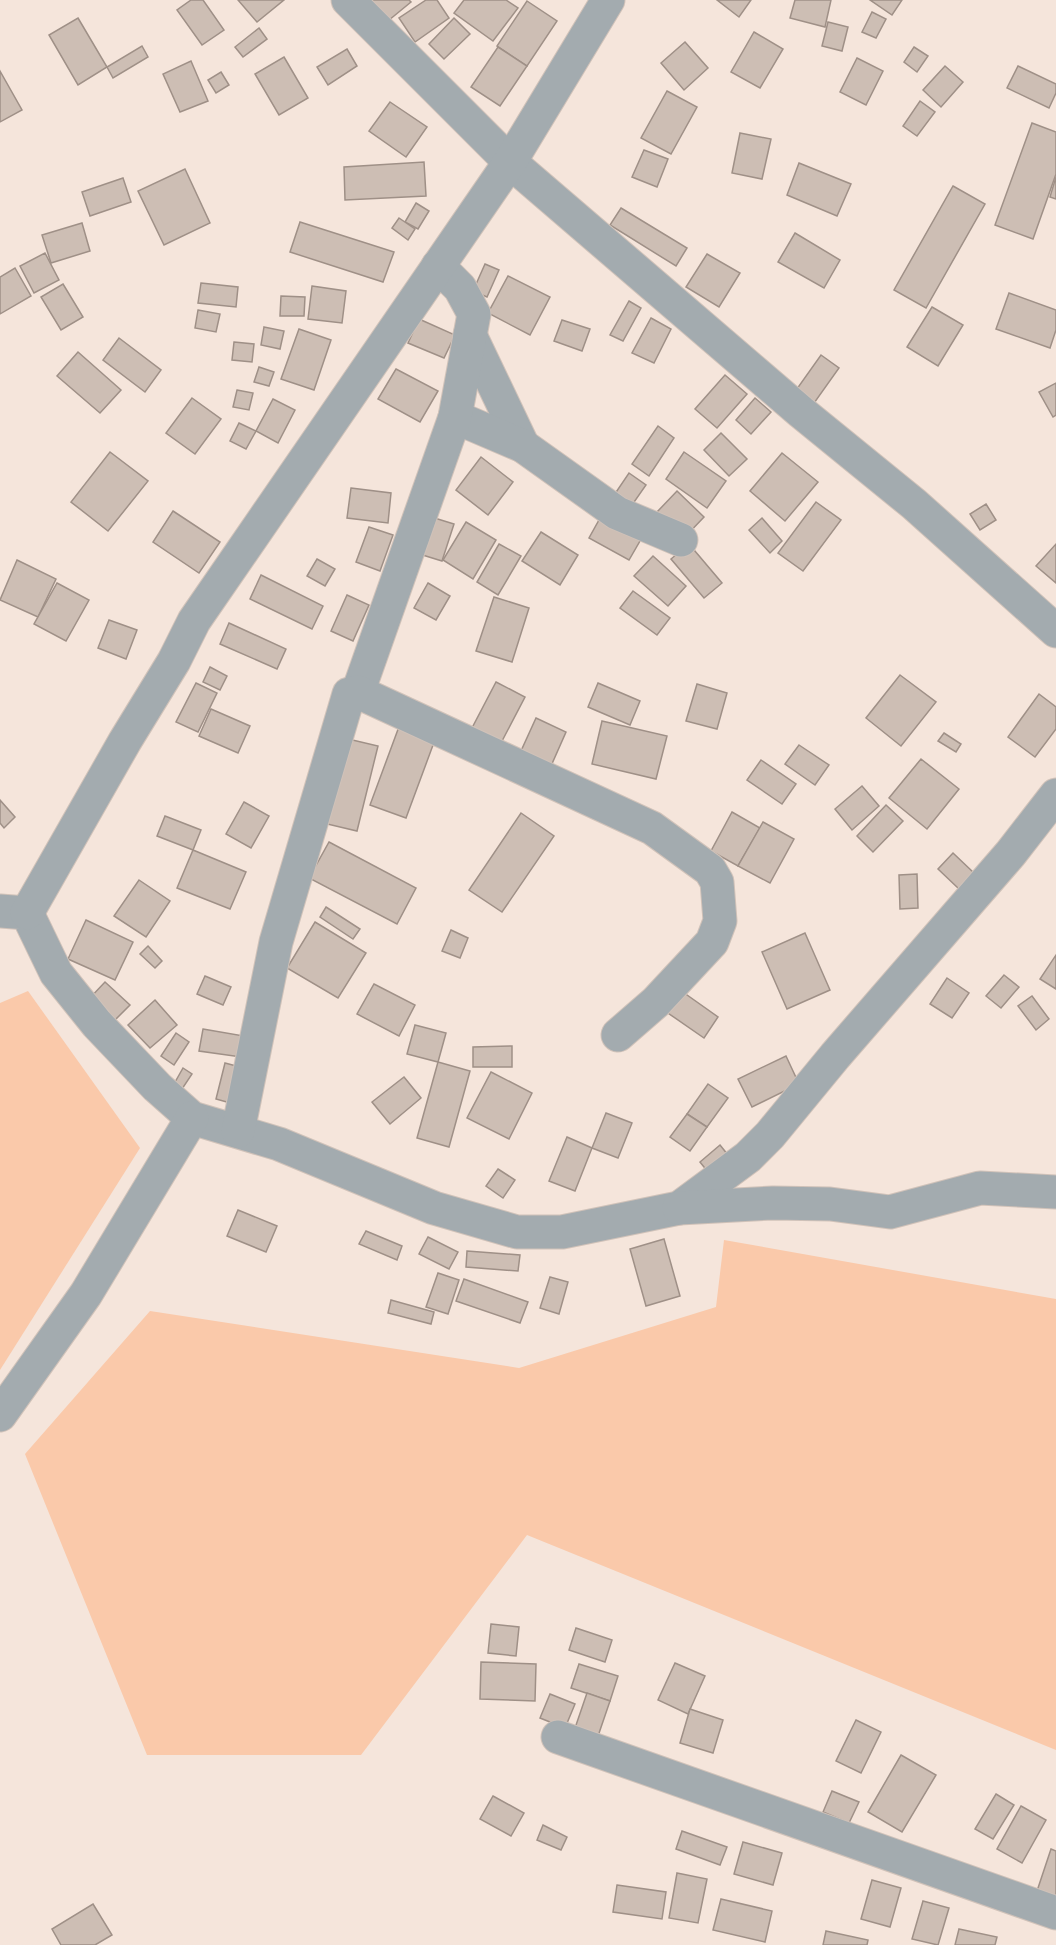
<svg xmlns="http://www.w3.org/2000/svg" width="1056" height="1945" viewBox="0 0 1056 1945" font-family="Figtree,sans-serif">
<rect width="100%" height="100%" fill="#f5e5db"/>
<g fill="#fac9aa">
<path d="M28,991L140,1148L0,1370V1003Z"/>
<path d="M724,1240L1056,1299V1750L527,1535L361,1755H147L25,1454L150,1311L519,1368L716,1307Z"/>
</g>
<g fill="#cdbeb4" stroke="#9f9087" stroke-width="1.5">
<path d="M191,0H203L224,30L202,45L177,10Z"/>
<path d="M238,0H284L257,22Z"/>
<path d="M363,0H409L411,2L383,25Z"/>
<path d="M426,0H437L449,18L415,42L399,18Z"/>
<path d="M464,0H506L518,8L493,41L454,13Z"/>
<path d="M717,0H751L739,17Z"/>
<path d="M795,0H831L825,27L790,18Z"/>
<path d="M870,0H902L892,15Z"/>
<path d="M527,1L557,21L527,66L497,46Z"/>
<path d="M872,12L886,19L876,38L862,32Z"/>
<path d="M78,18L107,67L78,85L49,35Z"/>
<path d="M454,18L470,34L444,59L429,44Z"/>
<path d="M828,22L848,27L842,51L822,46Z"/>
<path d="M259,28L267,39L243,57L235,47Z"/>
<path d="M754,32L783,49L760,88L731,72Z"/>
<path d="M685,42L708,68L684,90L661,63Z"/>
<path d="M142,46L148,57L113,78L107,67Z"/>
<path d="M498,47L527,66L500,106L471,87Z"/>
<path d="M914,47L928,56L917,72L904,62Z"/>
<path d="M347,49L357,66L328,85L317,67Z"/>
<path d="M284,57L308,98L279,115L255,74Z"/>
<path d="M857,58L883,71L866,105L840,92Z"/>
<path d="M191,61L208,101L180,112L163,74Z"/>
<path d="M945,66L963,82L941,107L923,90Z"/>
<path d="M1018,66L1056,84V93L1049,108L1007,88Z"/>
<path d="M0,71L22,110L0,122Z"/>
<path d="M221,72L229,85L216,93L208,80Z"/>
<path d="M667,91L697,107L671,154L641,138Z"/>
<path d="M920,101L935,112L917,136L903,126Z"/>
<path d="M390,102L427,127L406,157L369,131Z"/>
<path d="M1032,123L1056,132V174L1033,239L995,225Z"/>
<path d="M740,133L771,139L762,179L732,173Z"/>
<path d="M644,150L668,159L657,187L632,177Z"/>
<path d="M424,162L426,196L345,200L344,167Z"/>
<path d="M799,163L851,184L837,216L787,195Z"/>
<path d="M185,169L210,223L164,245L138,191Z"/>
<path d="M1056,177V199L1050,197Z"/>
<path d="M123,178L131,202L90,216L82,192Z"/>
<path d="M953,186L985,204L926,308L894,290Z"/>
<path d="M416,203L429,211L418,229L405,222Z"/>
<path d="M621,208L687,248L676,266L610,225Z"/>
<path d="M399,218L415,229L408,240L392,228Z"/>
<path d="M300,222L394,252L383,282L290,252Z"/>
<path d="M82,223L90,251L51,263L42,235Z"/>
<path d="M795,233L840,260L824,288L778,262Z"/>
<path d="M45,253L59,280L34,293L20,266Z"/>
<path d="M707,254L740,273L719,307L686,287Z"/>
<path d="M485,264L499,270L487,297L473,291Z"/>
<path d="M15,268L31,296L0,314V277Z"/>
<path d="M508,276L550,297L530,335L488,313Z"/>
<path d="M201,283L238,287L236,307L198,303Z"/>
<path d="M63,284L83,317L61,330L41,297Z"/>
<path d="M312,286L346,291L342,323L308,319Z"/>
<path d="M1009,293L1056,310V330L1050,348L996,329Z"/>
<path d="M281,296L305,297L304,316H280Z"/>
<path d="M629,301L641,308L623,341L610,335Z"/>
<path d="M932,307L963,325L938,366L907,347Z"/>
<path d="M198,310L220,314L216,332L195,328Z"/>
<path d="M651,318L671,329L654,363L632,353Z"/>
<path d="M419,319L455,335L444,358L408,343Z"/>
<path d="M562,320L590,329L582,351L554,341Z"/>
<path d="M264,327L284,331L280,349L261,345Z"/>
<path d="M299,329L331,340L314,390L281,379Z"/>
<path d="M119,338L161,370L145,392L103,360Z"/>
<path d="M234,342L254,344L252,362L232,360Z"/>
<path d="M78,352L121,390L100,413L57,376Z"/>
<path d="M821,355L839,368L812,406L794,393Z"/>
<path d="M259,367L274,372L269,386L254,382Z"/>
<path d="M396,369L438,391L420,422L378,399Z"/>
<path d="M725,375L747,394L717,428L695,409Z"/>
<path d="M1056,383V415L1053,417L1039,392Z"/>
<path d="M237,390L253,393L249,410L233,407Z"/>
<path d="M192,398L221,419L195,454L166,433Z"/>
<path d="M755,398L771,412L751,434L736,420Z"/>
<path d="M273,399L295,410L278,443L256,431Z"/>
<path d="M239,423L256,431L246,449L230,441Z"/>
<path d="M658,426L674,438L649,476L632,464Z"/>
<path d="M721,433L747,459L729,476L704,450Z"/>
<path d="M110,452L148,481L108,531L71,502Z"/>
<path d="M684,452L726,481L707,508L666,479Z"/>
<path d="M782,453L818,482L785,521L750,491Z"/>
<path d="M481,457L513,482L488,515L456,490Z"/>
<path d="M629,473L646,485L625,515L608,504Z"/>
<path d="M351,488L391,493L388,523L347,518Z"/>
<path d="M677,491L704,517L684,538L657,512Z"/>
<path d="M816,502L841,520L803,571L778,553Z"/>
<path d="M986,504L996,520L980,530L970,514Z"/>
<path d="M173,511L220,542L199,573L153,542Z"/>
<path d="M604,511L644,534L629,560L589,538Z"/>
<path d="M428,516L454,524L442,561L416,553Z"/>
<path d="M762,518L782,541L770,553L749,530Z"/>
<path d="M466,522L496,540L473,579L443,560Z"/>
<path d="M369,527L393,535L380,571L356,562Z"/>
<path d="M541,532L578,555L560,585L522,561Z"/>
<path d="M499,544L521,556L498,595L477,582Z"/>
<path d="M689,544L722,583L704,598L671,559Z"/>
<path d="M1056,544V583L1036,566Z"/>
<path d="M653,556L686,586L668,606L634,576Z"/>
<path d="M317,559L335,569L325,586L307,576Z"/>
<path d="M17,560L56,579L38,617L0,600Z"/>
<path d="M261,575L323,606L312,629L250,599Z"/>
<path d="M57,583L89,600L66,641L34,624Z"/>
<path d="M428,583L450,596L436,620L414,608Z"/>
<path d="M633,591L670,618L657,635L620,608Z"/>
<path d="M347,595L369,605L353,641L331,631Z"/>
<path d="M494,597L529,608L512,662L476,651Z"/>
<path d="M109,620L137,630L126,659L98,648Z"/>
<path d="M229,623L286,649L277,669L220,644Z"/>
<path d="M210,667L227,676L220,690L203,682Z"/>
<path d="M900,675L936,702L901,746L866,718Z"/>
<path d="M496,682L525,697L501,743L472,728Z"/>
<path d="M196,683L217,693L198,732L176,722Z"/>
<path d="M598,683L640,701L630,725L588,707Z"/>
<path d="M697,684L727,693L717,729L686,721Z"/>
<path d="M1039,694L1056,707V729L1035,757L1008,737Z"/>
<path d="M211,709L250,726L238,753L199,736Z"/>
<path d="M536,718L566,732L551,766L521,751Z"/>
<path d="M602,721L667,736L656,779L592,764Z"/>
<path d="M400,724L436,737L406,818L370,805Z"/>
<path d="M944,733L961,744L956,752L938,741Z"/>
<path d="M344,738L378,746L357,831L323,823Z"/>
<path d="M799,745L829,765L815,785L785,764Z"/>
<path d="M921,759L959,789L927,829L889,798Z"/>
<path d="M761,760L796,784L782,804L747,780Z"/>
<path d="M862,786L879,806L852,830L835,809Z"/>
<path d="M0,800L15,817L4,828L0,823Z"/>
<path d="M244,802L269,816L251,848L226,834Z"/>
<path d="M886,805L903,821L873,852L857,836Z"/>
<path d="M732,812L760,828L738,866L711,851Z"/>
<path d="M521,813L554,836L502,912L469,890Z"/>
<path d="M165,816L201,830L193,850L157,836Z"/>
<path d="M763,822L794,839L770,883L738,866Z"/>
<path d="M329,842L416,888L397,924L309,878Z"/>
<path d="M193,850L246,872L230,909L177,888Z"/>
<path d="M953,853L974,873L959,889L938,869Z"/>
<path d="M917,874L918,908L900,909L899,875Z"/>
<path d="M139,880L170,901L146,937L114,916Z"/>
<path d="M326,907L360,929L353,939L320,917Z"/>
<path d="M86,920L133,942L115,980L68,959Z"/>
<path d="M315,922L366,953L338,998L287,968Z"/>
<path d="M451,930L468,938L460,958L442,951Z"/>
<path d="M805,933L830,990L787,1009L762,952Z"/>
<path d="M148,946L162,961L155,968L140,954Z"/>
<path d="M1056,955V989L1040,979Z"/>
<path d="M1004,975L1019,987L1001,1008L986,996Z"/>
<path d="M205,976L231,987L223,1005L197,994Z"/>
<path d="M947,978L969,993L952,1018L930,1004Z"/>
<path d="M105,982L130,1005L112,1023L88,1000Z"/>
<path d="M374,984L415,1005L399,1036L357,1014Z"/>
<path d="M680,990L718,1017L704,1038L665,1011Z"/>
<path d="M1032,996L1049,1019L1036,1030L1018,1006Z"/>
<path d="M155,1000L177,1025L150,1048L128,1025Z"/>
<path d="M415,1025L446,1033L438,1062L407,1054Z"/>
<path d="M203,1029L244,1036L241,1057L199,1051Z"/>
<path d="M176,1033L189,1042L174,1065L161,1056Z"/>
<path d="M512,1046V1067H473V1047Z"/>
<path d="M786,1056L799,1084L752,1107L738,1079Z"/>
<path d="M438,1062L470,1071L449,1147L417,1138Z"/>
<path d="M225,1063L244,1068L234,1104L216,1099Z"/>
<path d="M183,1068L192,1074L182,1089L174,1084Z"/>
<path d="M491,1072L532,1093L509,1139L467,1118Z"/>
<path d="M404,1077L421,1098L390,1124L372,1102Z"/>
<path d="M708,1084L728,1098L707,1127L687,1114Z"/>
<path d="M606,1113L632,1123L618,1158L592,1148Z"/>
<path d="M687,1114L707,1127L690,1151L670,1137Z"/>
<path d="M567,1137L592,1148L575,1191L549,1181Z"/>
<path d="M720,1145L732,1160L712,1177L700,1162Z"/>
<path d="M498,1169L515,1180L503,1198L486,1186Z"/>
<path d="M238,1210L277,1226L266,1252L227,1236Z"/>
<path d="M366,1231L402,1246L397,1260L359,1244Z"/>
<path d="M428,1237L458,1252L449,1269L419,1254Z"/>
<path d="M664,1239L680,1296L646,1306L630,1249Z"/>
<path d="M467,1251L520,1255L518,1271L466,1267Z"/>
<path d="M438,1273L459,1280L448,1314L426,1307Z"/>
<path d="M550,1277L568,1282L559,1314L540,1308Z"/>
<path d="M464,1279L528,1302L520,1323L456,1301Z"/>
<path d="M391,1300L434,1312L431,1324L388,1313Z"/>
<path d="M491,1624L519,1627L516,1656L488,1653Z"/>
<path d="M576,1628L612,1640L605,1662L569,1650Z"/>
<path d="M481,1662L536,1664L535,1701L480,1699Z"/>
<path d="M675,1663L705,1676L688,1714L658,1700Z"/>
<path d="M579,1664L618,1676L610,1701L571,1688Z"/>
<path d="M587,1693L610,1701L597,1739L574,1731Z"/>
<path d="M550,1694L575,1704L565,1728L540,1718Z"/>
<path d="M690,1709L723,1720L713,1753L680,1743Z"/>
<path d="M856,1720L881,1732L861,1773L836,1761Z"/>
<path d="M901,1755L936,1775L902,1832L868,1812Z"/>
<path d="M832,1791L859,1802L849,1823L823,1812Z"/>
<path d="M996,1794L1014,1805L993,1839L975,1829Z"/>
<path d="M493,1796L524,1813L511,1836L480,1819Z"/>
<path d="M1021,1806L1046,1820L1022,1863L997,1849Z"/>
<path d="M543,1825L567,1837L561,1850L537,1840Z"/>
<path d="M682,1831L727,1847L720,1865L676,1849Z"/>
<path d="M743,1842L782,1853L773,1885L734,1874Z"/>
<path d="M1051,1849L1056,1851V1904L1035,1897Z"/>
<path d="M677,1873L707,1879L698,1923L669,1918Z"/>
<path d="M872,1880L901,1888L890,1927L861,1919Z"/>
<path d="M617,1885L666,1892L662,1919L613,1912Z"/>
<path d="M721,1899L772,1911L765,1942L713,1930Z"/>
<path d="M923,1901L949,1908L938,1945L912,1939Z"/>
<path d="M93,1904L112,1935L95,1945H61L52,1929Z"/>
<path d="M959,1929L997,1937L995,1945H955Z"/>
<path d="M826,1931L868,1940L867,1945H823Z"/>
</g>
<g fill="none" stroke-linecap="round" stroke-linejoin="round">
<defs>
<g id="minor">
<path d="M348,0L510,162L801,412L914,504L1056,631"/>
<path d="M470,335L523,446"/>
<path d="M455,417L523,446L617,513L681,540"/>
<path d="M358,692L455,417L474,314L460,288L438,266"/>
<path d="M0,911L27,913L56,973L97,1024L157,1087L192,1118L279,1144L434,1208L517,1232H562L679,1208L748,1157L770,1135L835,1056L1011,853L1056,795"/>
<path d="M27,913L125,741L174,661L194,621L510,162L608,0"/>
<path d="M238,1131L276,942L349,694L358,692L652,828L710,870L717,882L720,921L712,942L656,1002L618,1035"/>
<path d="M679,1208L773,1203L830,1204L890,1212L980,1188L1056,1192"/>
<path d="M0,1415L86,1294L192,1118"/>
<path d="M558,1737L1056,1913"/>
</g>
</defs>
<use href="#minor" stroke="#d0c2b9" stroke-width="35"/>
<use href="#minor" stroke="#a3abaf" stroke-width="33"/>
</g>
</svg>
